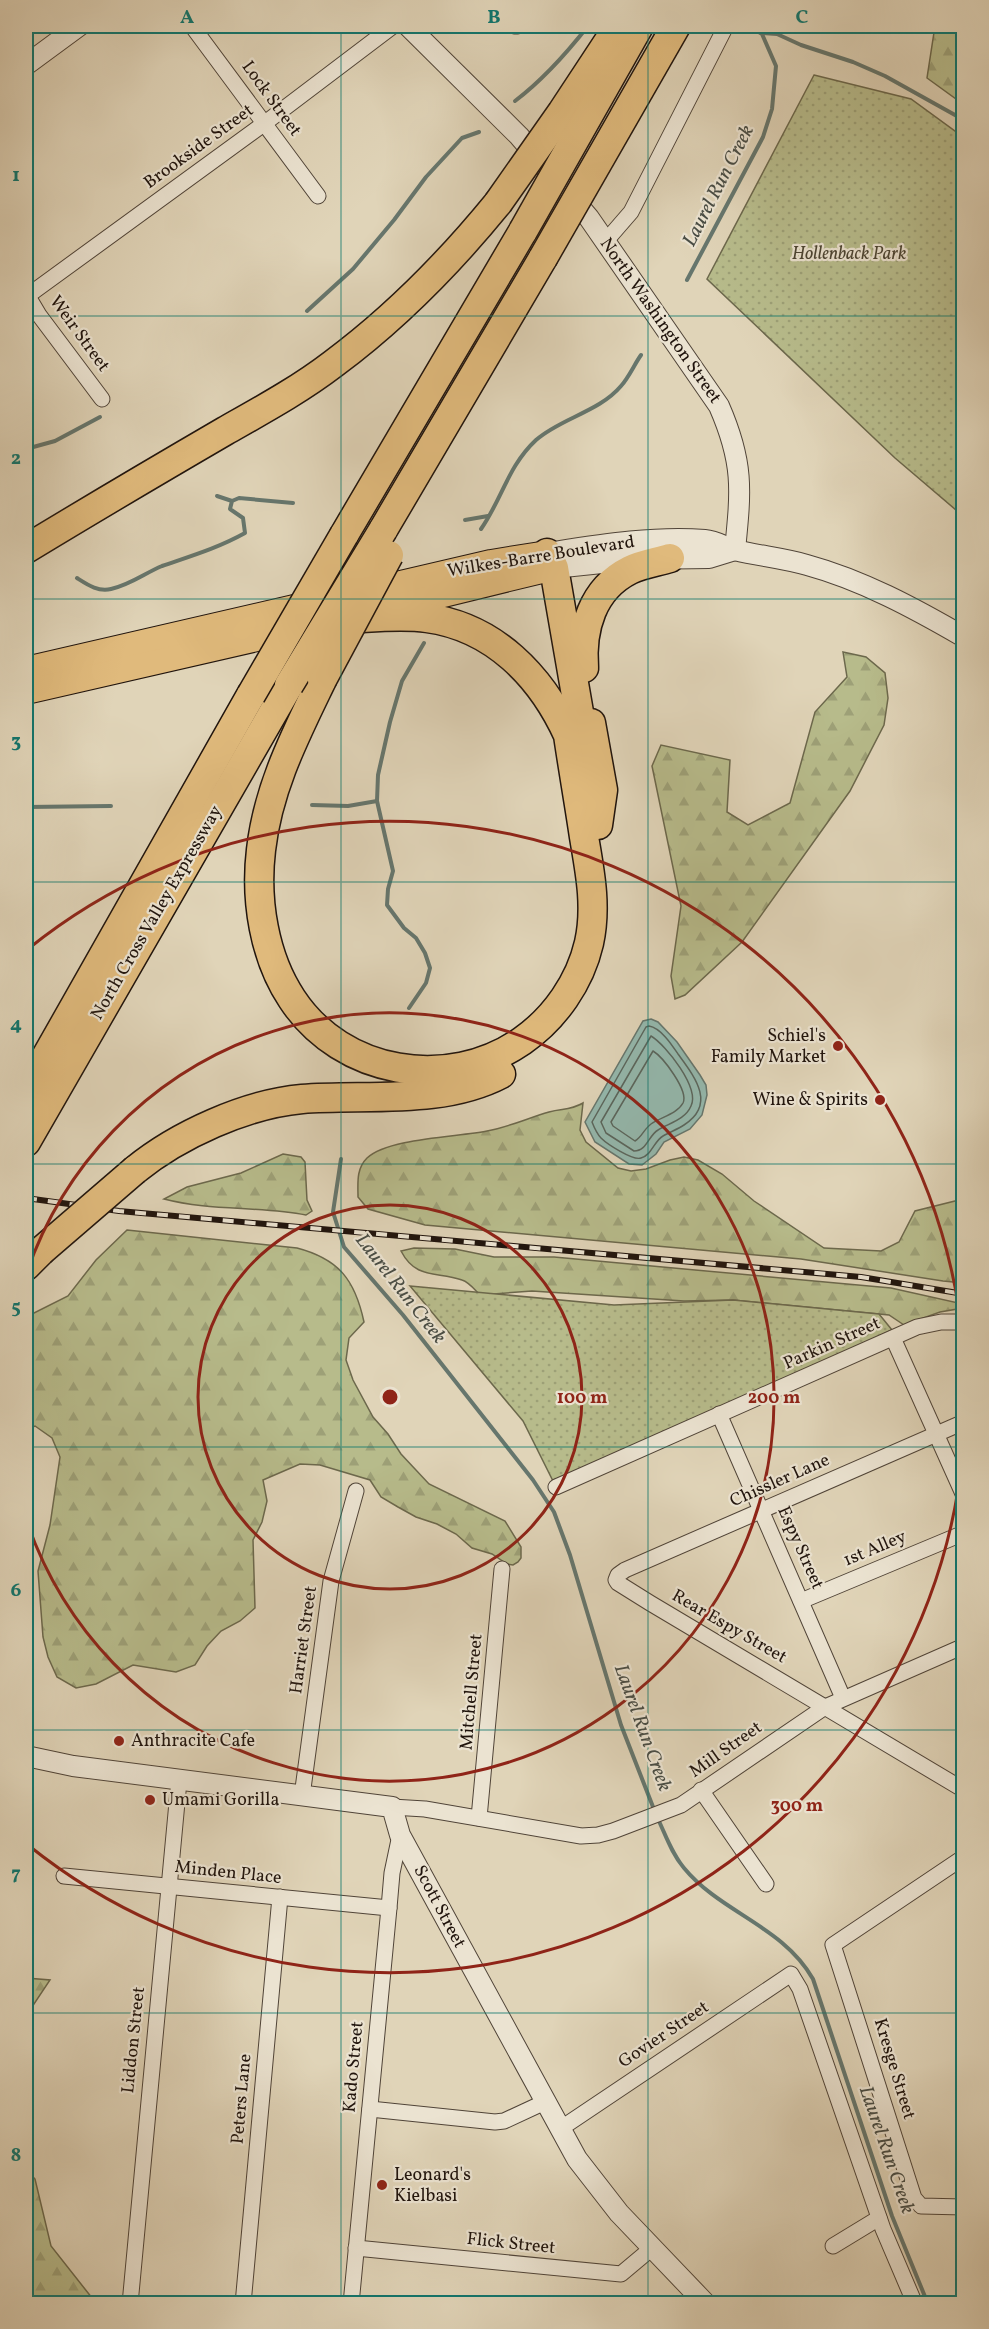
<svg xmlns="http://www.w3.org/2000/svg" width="989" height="2329" viewBox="0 0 989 2329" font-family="Vollkorn,serif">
<defs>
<pattern id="forest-firs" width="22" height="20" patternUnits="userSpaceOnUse" patternTransform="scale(1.5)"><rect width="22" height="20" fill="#b7bb8b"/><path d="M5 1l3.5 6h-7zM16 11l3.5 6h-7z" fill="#9da077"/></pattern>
<pattern id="park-dots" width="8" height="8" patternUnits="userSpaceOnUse" patternTransform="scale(1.5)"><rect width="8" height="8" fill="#b7bb8b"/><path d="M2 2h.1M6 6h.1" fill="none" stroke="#9da077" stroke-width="1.8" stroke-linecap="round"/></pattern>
</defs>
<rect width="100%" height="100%" fill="#e0d4b8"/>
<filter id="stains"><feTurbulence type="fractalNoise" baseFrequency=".00333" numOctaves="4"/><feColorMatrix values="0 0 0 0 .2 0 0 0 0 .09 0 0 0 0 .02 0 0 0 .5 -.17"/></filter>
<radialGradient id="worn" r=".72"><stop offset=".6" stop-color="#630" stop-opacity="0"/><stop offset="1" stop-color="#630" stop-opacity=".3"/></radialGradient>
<g fill="url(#forest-firs)" stroke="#6c684c" stroke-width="1.5">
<path d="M935,26H963V104L927,78Z"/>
<path d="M843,652L866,657L885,673L888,698L884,725L850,791L742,942L685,995L675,999L671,976L681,906L652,766L661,745L730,760L727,812L748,825L790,803L815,712L847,677Z"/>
<path d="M583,1103L580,1130L586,1142L618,1168L631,1171L646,1169L670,1160L684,1157L698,1160L722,1174L754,1201L824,1248L881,1251L899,1242L915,1211L963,1199V1283L943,1281L801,1259L425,1225L368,1209L358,1197C358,1183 356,1169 367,1158C388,1138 458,1137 487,1131C509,1127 528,1118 549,1112C563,1108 569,1111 583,1103Z"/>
<path d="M283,1154L301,1157L305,1162L307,1200L312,1211L306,1215C259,1206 210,1211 164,1199L187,1187L241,1173Z"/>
<path d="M127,1230L297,1248C339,1259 355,1280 364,1322L349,1338L346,1360L353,1380L373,1417L388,1434L401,1454L429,1484L505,1521L521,1547V1558L518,1562L513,1565L507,1564L492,1554L472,1548L456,1534L437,1524L416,1517L398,1507L381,1497L370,1480L320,1465L300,1464L263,1480L267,1501L262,1522L253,1540L255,1608L240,1621L221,1631L207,1646L195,1665L176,1672L133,1665L96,1684L76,1688L57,1677L48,1657L43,1637L38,1571L50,1525L60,1457L52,1438L35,1426L26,1430V1317L68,1296L96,1260Z"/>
<path d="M414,1248L455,1249L494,1257H554L891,1288L963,1304V1308L940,1312L904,1325L889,1315L733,1300L684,1301L532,1291L480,1295C475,1290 469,1282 462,1280C437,1271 416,1280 401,1251Z"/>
<path d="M26,1978L50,1980L26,2016Z"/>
<path d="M26,2169L35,2179L51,2246L96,2303H26Z"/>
</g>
<g fill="url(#park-dots)" stroke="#6c684c" stroke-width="1.5">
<path d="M814,75L911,99L963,137V516L895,458L707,279Z"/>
<path d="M410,1286L614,1305L733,1300L879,1314L892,1330L556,1487L523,1421Z"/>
</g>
<path fill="#94b8ad" stroke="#66766d" stroke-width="1.5" d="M651,1019L658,1022L677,1042L700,1075L706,1085L707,1095L702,1115L690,1129L664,1142L656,1154L642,1165L629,1164L595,1142L585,1122L643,1021Z"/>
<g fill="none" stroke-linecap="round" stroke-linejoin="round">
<g stroke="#5a665d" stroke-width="1.5">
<path d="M649,1026C661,1028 672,1045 678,1054C694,1076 717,1104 684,1125C678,1129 670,1132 663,1136C654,1141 652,1155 641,1158C633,1161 607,1144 601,1138C597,1134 594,1127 592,1122L646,1027Z"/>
<path d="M651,1036C666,1045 700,1088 691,1106C685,1120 669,1123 658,1130C648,1136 647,1151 634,1151L606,1133L601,1122Z"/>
<path d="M653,1051C663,1057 689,1091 683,1103C677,1114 661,1117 651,1124C644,1129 642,1137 635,1141L613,1126L611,1122Z"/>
</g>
<g stroke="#66766d" stroke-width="4">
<path d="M760,33L777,34L801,45L853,62L885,76L964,120"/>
<path d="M515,101C544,79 566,54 588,26"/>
<path d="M687,280L763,137L772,109L776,66L762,34"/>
<path d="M307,311L353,269L394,220L426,177L462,138L479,132"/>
<path d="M26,449L55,441L100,417"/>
<path d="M217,496L232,501"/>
<path d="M465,520L488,516"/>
<path d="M481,529C502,499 508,466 536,440C561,418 599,412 621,386C629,377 634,365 641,355"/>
<path d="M77,578C88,585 98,592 111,589C130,585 145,573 162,566C191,556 218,548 245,533L243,518L230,509L232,501L239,498L293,503"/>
<path d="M312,805L348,806L377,801"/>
<path d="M26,807L111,806"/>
<path d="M409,1008L426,983L430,968L425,953L416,938L404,928L387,905L388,889L393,871L377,801L378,775L390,722L402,681L424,643"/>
<path d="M341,1159L333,1212L344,1247L403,1315L533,1480L554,1512L570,1555L621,1725L655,1812"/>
<path d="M658,1819C666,1836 672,1854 684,1868C721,1913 783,1926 813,1979L892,2216L928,2304"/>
</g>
<defs>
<g id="minor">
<path d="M192,26L318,196"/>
<path d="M514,26H518"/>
<path d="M605,242L631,212L726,26"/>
<path d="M26,293L39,315L102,399"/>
<path d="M26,297L265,123L393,26"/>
<path d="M893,1338L964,1496"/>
<path d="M719,1414L843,1698"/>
<path d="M964,1422L625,1570L618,1575L616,1580L618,1583L650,1603L964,1790"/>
<path d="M556,1487L917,1327L941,1322H964"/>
<path d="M801,1601L964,1533"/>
<path d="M701,1790L766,1884"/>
<path d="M302,1796L331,1581L356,1491"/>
<path d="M392,1807L425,1809L581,1836L598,1835L613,1831L681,1805L825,1707L964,1646"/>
<path d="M479,1818L502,1569"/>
<path d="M964,1857L833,1945L914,2198L921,2206L964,2207"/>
<path d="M64,1876L389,1908"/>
<path d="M370,2109L495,2122L504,2121L545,2102"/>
<path d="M560,2129L791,1974L800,1989L883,2229L915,2304"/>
<path d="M833,2246L879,2218"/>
<path d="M356,2248L621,2274L652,2248"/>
<path d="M130,2304L179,1781"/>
<path d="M243,2304L280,1897"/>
<path d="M351,2304L389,1908L392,1873L400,1835"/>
</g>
<g id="tertiary">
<path d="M408,26L519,136L589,218L719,406C744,463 741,490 735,550"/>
<path d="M26,65L79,26"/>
<path d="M547,553C599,545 652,536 705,540C716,541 725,547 735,550C759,556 783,558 807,565C862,580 914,608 964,637"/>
<path d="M554,568L640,559L709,558L735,550"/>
<path d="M26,1756L73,1766L392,1807L400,1835L577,2159L619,2213L706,2304"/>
</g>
<g id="primary">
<path d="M358,593L491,562L547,553"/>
<path d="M382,610L554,568"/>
<path d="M26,669L316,602"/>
<path d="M26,692L301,629"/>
</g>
<g id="motorway">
<path d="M383,530L543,258"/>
<path d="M344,535L523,231"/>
<path d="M26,549C92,509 158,470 225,431C262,410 299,390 333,364C395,318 449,263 498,203"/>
<path d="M547,553L554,568L585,747"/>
<path d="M584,668C581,629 592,589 630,570C642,564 657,562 670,558"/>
<path d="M322,680C295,736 268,788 261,850C255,900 264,957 292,999C342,1075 448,1092 522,1041C555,1018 580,982 589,943C597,907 590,872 584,837C579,803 573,769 568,735C541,676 494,627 427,618C400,614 371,618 344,619"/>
<path d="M591,723L603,790L598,825"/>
<path d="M26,1092L251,695"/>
<path d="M26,1142L289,685"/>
<path d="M135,1170C178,1135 246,1104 302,1099C367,1094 442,1105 501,1074"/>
<path d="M26,1266L41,1251"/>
</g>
</defs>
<use href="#minor" stroke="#504438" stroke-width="17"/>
<use href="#tertiary" stroke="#504438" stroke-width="22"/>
<use href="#primary" stroke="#20140d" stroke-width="26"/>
<use href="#motorway" stroke="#20140d" stroke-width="31"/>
<use href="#minor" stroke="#ebe3d1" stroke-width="15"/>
<use href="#tertiary" stroke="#ebe3d1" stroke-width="20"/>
<use href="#primary" stroke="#e0ba7c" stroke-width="24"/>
<use href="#motorway" stroke="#e0ba7c" stroke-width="28"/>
<defs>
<path id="rail" d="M26,1198L119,1211L861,1277L964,1294"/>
</defs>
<use href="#rail" stroke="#20140d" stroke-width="6"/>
<use href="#rail" stroke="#ebe3d1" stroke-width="4" stroke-dasharray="11" stroke-linecap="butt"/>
<defs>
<g id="motorway-bridge">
<path d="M498,203L562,112L618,27"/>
<path d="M523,231L639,26"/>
<path d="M543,258L676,26"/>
<path d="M322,680L389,555"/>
<path d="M289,685L383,530"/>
<path d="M251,695L344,535"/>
<path d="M41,1251L135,1170"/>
</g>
</defs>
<use href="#motorway-bridge" stroke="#20140d" stroke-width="31" stroke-linecap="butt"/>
<use href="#motorway-bridge" stroke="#e0ba7c" stroke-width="28"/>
</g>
<path fill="none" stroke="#0f766e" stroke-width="1.5" stroke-opacity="0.55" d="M341,26V2304M648,26V2304M26,316H964M26,599H964M26,882H964M26,1164H964M26,1447H964M26,1730H964M26,2013H964"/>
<g fill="none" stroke="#8f2418" stroke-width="3">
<circle cx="390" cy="1397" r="192"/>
<path d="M26 1275A384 384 0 1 1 26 1519"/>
<path d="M963 1452A576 576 0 0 1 28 1845M28 949A576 576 0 0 1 963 1342"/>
</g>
<g fill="#8f2418" stroke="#ebe3d1" stroke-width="2">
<circle cx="838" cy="1046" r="6"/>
<circle cx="880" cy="1100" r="6"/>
<circle cx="119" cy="1741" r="6"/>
<circle cx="150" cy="1800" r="6"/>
<circle cx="382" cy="2185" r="6"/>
</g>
<g text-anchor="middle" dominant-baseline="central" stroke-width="4.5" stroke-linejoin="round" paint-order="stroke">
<g font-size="18" fill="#20140d" stroke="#ebe3d1">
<text transform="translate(271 99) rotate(54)">Lock Street</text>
<text transform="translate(199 147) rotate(-36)">Brookside Street</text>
<text transform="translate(660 321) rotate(55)">North Washington Street</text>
<text transform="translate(79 334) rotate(54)">Weir Street</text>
<text transform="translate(541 557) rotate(-9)">Wilkes-Barre Boulevard</text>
<text transform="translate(157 913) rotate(-60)">North Cross Valley Expressway</text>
<text transform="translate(832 1344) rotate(-24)">Parkin Street</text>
<text transform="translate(780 1481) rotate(-24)">Chissler Lane</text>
<text transform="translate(800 1548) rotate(66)">Espy Street</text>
<text transform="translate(875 1549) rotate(-23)">1st Alley</text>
<text transform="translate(729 1627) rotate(30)">Rear Espy Street</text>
<text transform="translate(304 1640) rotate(-82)">Harriet Street</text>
<text transform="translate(472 1692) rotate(-85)">Mitchell Street</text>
<text transform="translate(726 1750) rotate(-35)">Mill Street</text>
<text transform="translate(228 1873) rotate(6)">Minden Place</text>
<text transform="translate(439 1907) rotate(62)">Scott Street</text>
<text transform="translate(664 2035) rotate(-34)">Govier Street</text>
<text transform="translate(134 2040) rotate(-84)">Liddon Street</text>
<text transform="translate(354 2067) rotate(-85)">Kado Street</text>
<text transform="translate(894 2069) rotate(73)">Kresge Street</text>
<text transform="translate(242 2099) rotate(-85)">Peters Lane</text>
<text transform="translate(511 2244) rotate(6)">Flick Street</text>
</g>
<g font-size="18" font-style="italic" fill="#4d4633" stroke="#ebe3d1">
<text x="849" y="254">Hollenback Park</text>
</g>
<g font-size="18" fill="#20140d" stroke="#ebe3d1" text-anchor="start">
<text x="826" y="1036" text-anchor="end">Schiel's<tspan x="826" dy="21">Family Market</tspan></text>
<text x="868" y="1100" text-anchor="end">Wine &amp; Spirits</text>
<text x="131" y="1741">Anthracite Cafe</text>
<text x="162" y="1800">Umami Gorilla</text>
<text x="394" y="2175">Leonard's<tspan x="394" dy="21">Kielbasi</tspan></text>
</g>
<g font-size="20" font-style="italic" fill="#494d45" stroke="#ebe3d1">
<text transform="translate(719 186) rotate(-63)">Laurel Run Creek</text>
<text transform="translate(400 1289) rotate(52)">Laurel Run Creek</text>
<text transform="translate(642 1728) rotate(70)">Laurel Run Creek</text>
<text transform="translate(886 2150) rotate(71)">Laurel Run Creek</text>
</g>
</g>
<circle cx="390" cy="1397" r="9" fill="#8f2418" stroke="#ebe3d1" stroke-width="3"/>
<g font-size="18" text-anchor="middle" font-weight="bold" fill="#8f2418" stroke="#ebe3d1" stroke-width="4.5" stroke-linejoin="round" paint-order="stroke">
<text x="582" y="1403">100 m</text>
<text x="774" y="1403">200 m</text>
<text x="797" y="1811">300 m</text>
</g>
<rect width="989" height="2329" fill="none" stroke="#e0d4b8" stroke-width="66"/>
<rect x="33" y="33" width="923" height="2263" fill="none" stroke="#0f766e" stroke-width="2"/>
<g font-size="20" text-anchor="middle" font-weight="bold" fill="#0f766e">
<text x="187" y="23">A</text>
<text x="494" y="23">B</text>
<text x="802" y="23">C</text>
<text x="16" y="181">1</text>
<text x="16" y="464">2</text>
<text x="16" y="747">3</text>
<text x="16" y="1030">4</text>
<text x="16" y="1313">5</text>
<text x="16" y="1596">6</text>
<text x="16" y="1879">7</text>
<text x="16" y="2161">8</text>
</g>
<rect width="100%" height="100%" filter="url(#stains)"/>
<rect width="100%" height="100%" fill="url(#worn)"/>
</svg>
